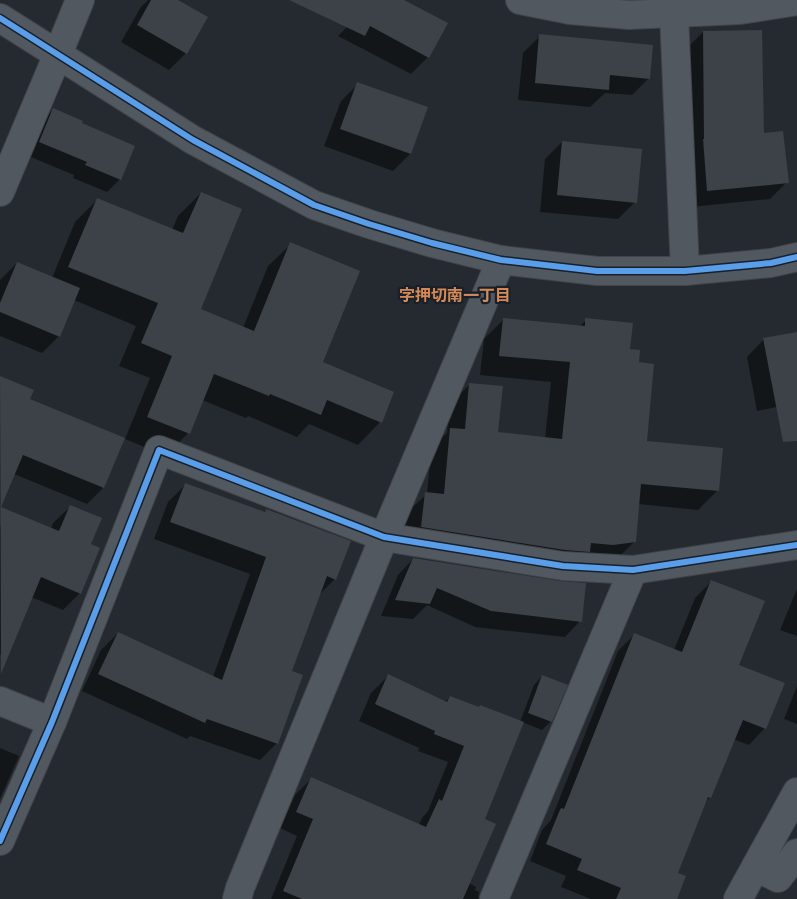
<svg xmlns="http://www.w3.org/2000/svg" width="797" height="899" viewBox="0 0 797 899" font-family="Karla,'Noto Sans JP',sans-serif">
<rect width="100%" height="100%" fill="#242a30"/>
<g fill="#0007">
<path d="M148,0H175L186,53L169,70L121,42L141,7Z"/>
<path d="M355,19L444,27L428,57L411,74L338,36Z"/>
<path d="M703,32L762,134L787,182L770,199L691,207L686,49Z"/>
<path d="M540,36L649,78L632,95L605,93L590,107L518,100L523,53Z"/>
<path d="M358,84L426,108L410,154L393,171L324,146L341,101Z"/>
<path d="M53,110L80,124L120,179L107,192L73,178L74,175L26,155L40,123Z"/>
<path d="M562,142L635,202L618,219L540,212L545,159Z"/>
<path d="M201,193L199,310L243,328L268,266L291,244L321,363L393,393L380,422L358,445L309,424L297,437L248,416L246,418L202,400L188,433L166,456L125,439L150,378L119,366L136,326L74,300L59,336L42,353L0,336V280L17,263L52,278L75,222L97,200L172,230L178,216Z"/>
<path d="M503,320L579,327L586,320L629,350L638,364L645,442L718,490L698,510L638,504L635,541L615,561L403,546L406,513L427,494L431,448L447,433L450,404L470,384L497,433L545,438L551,382L480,375L484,339Z"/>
<path d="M797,333V403L757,411L747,357L764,339Z"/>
<path d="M0,378L32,391L28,400L103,488L87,504L14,474L0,507Z"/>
<path d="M185,485L263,513L266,510L335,579L318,596L290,671L277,743L260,760L190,736L187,739L82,691L101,650L118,633L213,677L250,574L154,539L168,502Z"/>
<path d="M70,507L89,545L80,593L63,610L31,597L12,643L0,655V526L13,514L51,529L53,523Z"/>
<path d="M413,559L580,621L565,637L475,627L427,605L413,619L381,616L398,575Z"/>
<path d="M712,581L738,665L765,728L749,745L733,739L710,797L704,803L676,873V899H591L561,887L566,876L530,861L542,830L551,820L618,651L635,634L674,650L695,598Z"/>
<path d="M797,589V636L780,630Z"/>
<path d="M388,676L445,702L450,697L520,722L534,685L542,676L551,721L542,730L522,722L484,820L469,883L476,887L475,890L479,892L478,899H271L297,836L280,828L295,795L311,779L419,825L422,818L428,811L448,762L418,751L419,748L359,721L371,693Z"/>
<path d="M797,686V724L784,719Z"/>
<path d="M0,748L19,756L0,799Z"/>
</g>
<g fill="#3c4248">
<path d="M151,0H178L208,17L187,54L137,25Z"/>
<path d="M289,0H404L448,23L429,58L370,26L365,36Z"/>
<path d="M762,30L764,133L783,131L789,183L707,191L703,139H704L703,31Z"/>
<path d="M539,34L653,45L650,79L610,75L609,90L535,83Z"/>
<path d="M357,82L428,107L411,154L340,129Z"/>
<path d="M53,108L83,121L82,123L135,146L121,180L85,165L87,162L39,142Z"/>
<path d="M562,141L642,149L637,203L557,195Z"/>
<path d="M201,192L242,209L201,309L254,331L290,242L360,271L323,362L394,392L382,423L327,400L321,415L270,394L269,396L214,374L190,434L147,417L172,356L141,343L158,303L68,267L97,198L183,233Z"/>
<path d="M17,262L80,288L60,337L0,312V303Z"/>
<path d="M503,318L585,326V318L633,323L630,349L640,350L639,362L654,364L647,441L723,448L719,491L641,484L636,542L613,545L591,543L590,552L565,550L421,527L425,492L444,494L450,428L465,429L469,383L503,386L498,432L562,439L570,362L499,356Z"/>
<path d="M797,332V441L783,442L763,338Z"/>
<path d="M0,376L34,390L30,399L125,438L104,488L23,455L1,507L59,531L70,505L102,518L91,544L100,548L81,594L41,577L1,674Z"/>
<path d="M185,483L265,512L266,509L351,541L336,580L327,576L292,671L303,675L278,744L207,719L205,723L98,674L118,632L222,680L266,557L170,522Z"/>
<path d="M413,558L560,581L586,583L582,622L491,611L437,588L430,604L395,600Z"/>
<path d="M711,580L765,601L739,665L785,683L766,729L743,720L711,798L708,797L678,873L686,876L677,899H616L621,888L577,870L582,859L546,844L559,812L561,808L564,809L634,633L682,652Z"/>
<path d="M388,674L447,702L450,696L479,707L480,705L524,722L485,819L496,824L463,899H302L283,891L313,819L296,812L311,777L426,827L439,799L442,801L464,746L434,734L435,731L375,704Z"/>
<path d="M542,675L568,685L552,722L528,713Z"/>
</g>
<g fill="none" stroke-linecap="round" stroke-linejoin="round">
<defs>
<g id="minor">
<path d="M520,0L570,10L629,15L740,10L797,1"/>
<path d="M675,0L674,14L685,271"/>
<path d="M58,54L80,0"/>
<path d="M0,701L52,722"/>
<path d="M0,841L52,722L159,450L384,537L563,566L633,570L797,545"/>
<path d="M756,867L778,878L797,853"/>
<path d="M237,899L240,888L384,537L501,260"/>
<path d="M494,899L633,570"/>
<path d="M738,899L797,792"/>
</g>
<g id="tertiary">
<path d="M0,18L193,140L314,205L369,224L432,243L501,260L597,271H685L771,263L797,257"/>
<path d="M0,192L58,54"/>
</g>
</defs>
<use href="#minor" stroke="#404449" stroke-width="30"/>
<use href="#tertiary" stroke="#404449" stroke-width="30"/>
<use href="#minor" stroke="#525860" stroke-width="28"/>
<use href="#tertiary" stroke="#525860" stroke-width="28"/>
<defs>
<g id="cycleway">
<path d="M0,18L193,140L314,205L369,224L432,243L501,260L597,271H685L771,263L797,257"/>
<path d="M0,841L52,722L159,450L384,537L563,566L633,570L797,545"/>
</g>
</defs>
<use href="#cycleway" stroke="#17202b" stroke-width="9"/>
<use href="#cycleway" stroke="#5a9eea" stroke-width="6"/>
</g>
<g text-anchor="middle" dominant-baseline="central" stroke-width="4.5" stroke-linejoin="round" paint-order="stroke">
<g font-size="16" font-weight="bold" fill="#d68954" stroke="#17202b">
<text x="455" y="295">字押切南一丁目</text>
</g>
</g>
</svg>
